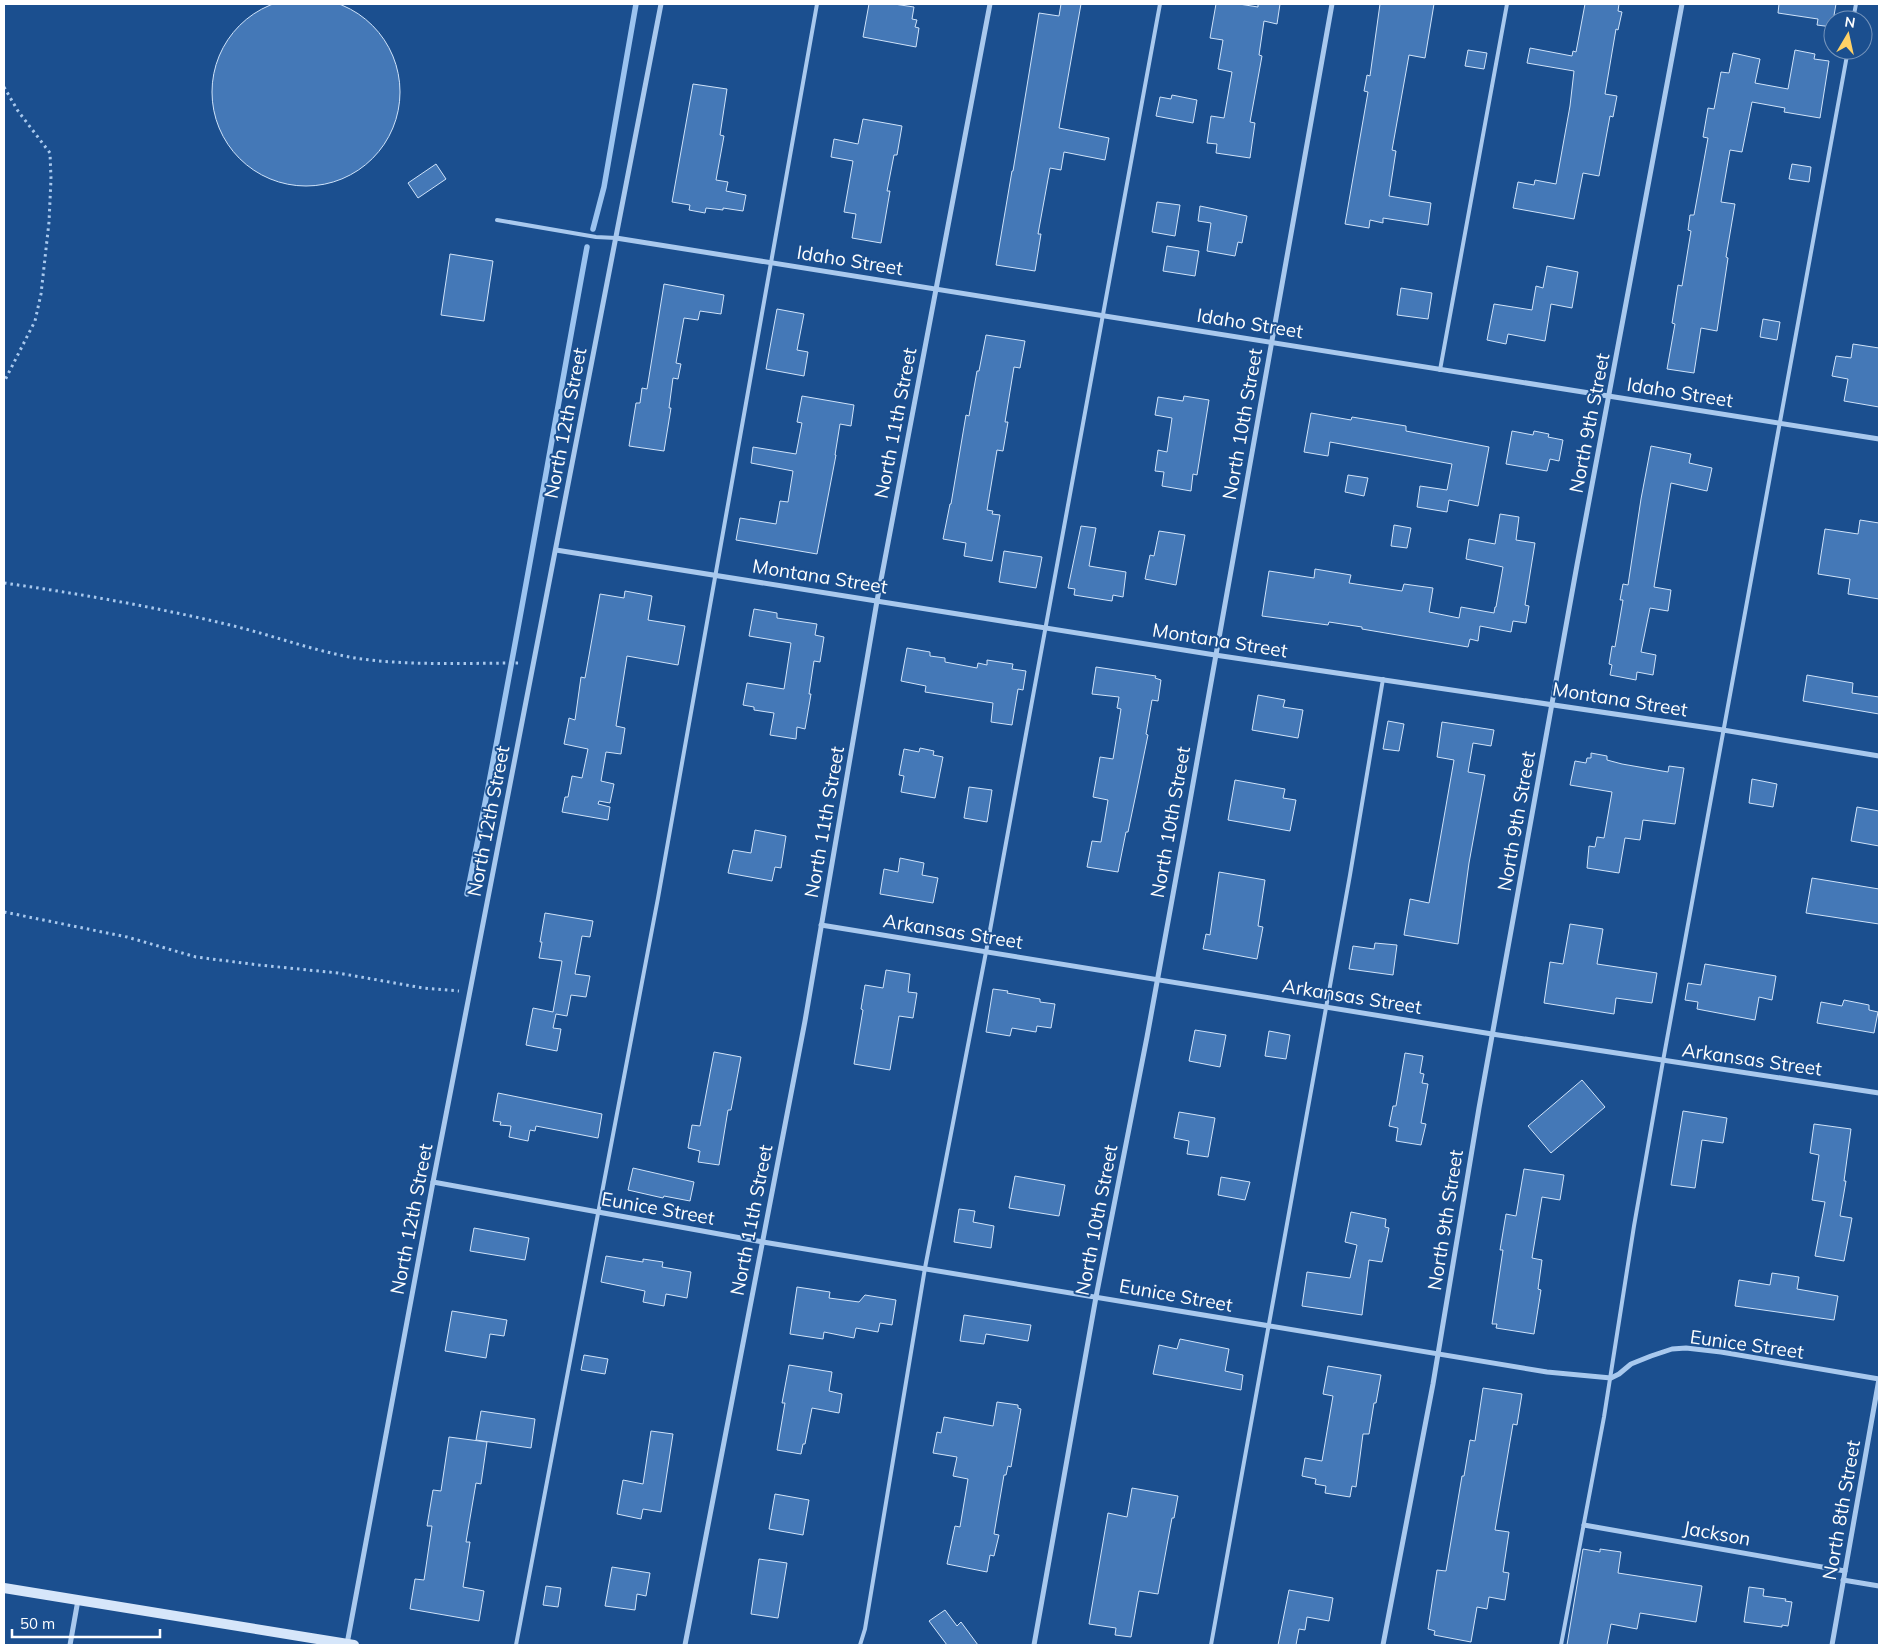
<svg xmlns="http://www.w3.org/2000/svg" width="1883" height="1649" viewBox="0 0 1883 1649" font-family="Mulish,sans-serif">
<rect width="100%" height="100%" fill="#1b4f8f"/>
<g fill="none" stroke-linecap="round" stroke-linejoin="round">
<g stroke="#9cc4f0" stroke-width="5.5">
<path d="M593,229L604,187L636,4"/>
<path d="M467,894C511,679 547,463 587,247"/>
</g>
</g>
<g fill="#4478b7" stroke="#cfe3fa">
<circle cx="306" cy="92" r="94"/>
<path d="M869,4H894L914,7L912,19L917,20L915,27L919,28L916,47L863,37Z"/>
<path d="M1061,4H1081L1059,128L1109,138L1105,160L1064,152L1061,170L1050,168L1038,234H1041L1035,271L996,265L1012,171H1013L1039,13L1059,16Z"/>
<path d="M1216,4H1239L1258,7V4H1280L1277,24L1264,21L1259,55L1262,56L1250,122L1255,123L1250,158L1216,153L1217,144L1207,143L1211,116L1224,118L1232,72L1218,69L1223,40L1210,38Z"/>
<path d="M1380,4H1434L1425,58L1409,55L1392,150L1396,151L1389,196L1431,203L1428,225L1383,218V223L1370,220L1369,228L1345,224L1368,92L1364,91L1367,75L1370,76Z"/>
<path d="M1585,4H1619L1618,11L1622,12L1618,30L1616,29L1605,94L1617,96L1613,117L1610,116L1599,176L1583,173L1574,219L1513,208L1518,182L1534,185L1535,180L1556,184L1570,106L1574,71L1527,63L1530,48L1572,56L1573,51L1576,52Z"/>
<path d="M1779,4H1836L1832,27L1817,25L1818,19L1778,13Z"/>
<path d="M1468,50L1487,53L1484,69L1465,66Z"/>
<path d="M1795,50L1815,54L1814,59L1829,61L1820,118L1784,112L1785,108L1752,102L1742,152L1730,150L1721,202L1735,204L1726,257L1728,258L1717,331L1701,328L1694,373L1667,369L1675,324L1672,323L1678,285L1682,286L1691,231L1688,230L1690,215H1694L1708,138L1703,137L1708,108L1714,109L1721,72L1729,73L1733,53L1760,59L1755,83L1788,89Z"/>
<path d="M693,84L727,89L720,135L724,136L716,180L728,182L726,191L746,195L743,211L723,208V210L706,208L705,213L689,210L690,205L672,202Z"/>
<path d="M1172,95L1197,100L1193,123L1156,116L1160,97L1171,99Z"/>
<path d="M863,119L902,126L897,155H894L887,191H890L881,243L852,238L856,214L844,212L853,161L831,157L834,139L858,144Z"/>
<path d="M436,164L446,179L418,198L408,183Z"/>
<path d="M1792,164L1811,167L1809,182L1789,179Z"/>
<path d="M1157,202L1180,205L1175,236L1152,232Z"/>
<path d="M1200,206L1247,216L1242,243L1238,242L1235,256L1207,251L1211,223L1198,221Z"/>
<path d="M1167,246L1199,251L1195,276L1163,271Z"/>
<path d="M450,254L493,261L484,321L441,315Z"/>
<path d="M1547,266L1578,272L1572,308L1551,304L1545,341L1508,334L1506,344L1487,340L1494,304L1532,310L1536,286L1543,288Z"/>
<path d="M664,284L724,295L721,314L700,311L698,320L684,318L676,363L681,364L678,379L673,378L669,408H671L664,451L629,446L636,403H640L642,388L647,389Z"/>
<path d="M1401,288L1432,293L1428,319L1397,315Z"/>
<path d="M777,309L804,314L797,350L808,352L804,376L766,369Z"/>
<path d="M1763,319L1780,322L1777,340L1760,337Z"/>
<path d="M986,335L1025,341L1020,368L1014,367L1005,422H1008L1003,451L997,450L987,510L993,511L992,514L1000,515L992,561L964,556L966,543L943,539L950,504H951L966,415L969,416L977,371H979Z"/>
<path d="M1853,344L1879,348V407L1844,401L1848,379L1832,376L1836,356L1851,358Z"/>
<path d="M802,396L854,405L851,426L840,424L835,455H836L817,554L736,540L740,518L776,524L780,501L788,502L793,471L751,463L753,447L796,454L802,423L797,422Z"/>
<path d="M1184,396L1209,400L1197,475L1193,474L1191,491L1162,486L1164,472L1155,471L1158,450L1167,452L1172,418L1155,415L1158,397L1183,401Z"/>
<path d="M1311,413L1351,420L1352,417L1406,426V431L1489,447L1478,506L1449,500L1447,512L1417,507L1420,486L1447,490L1452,464L1330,442L1328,456L1304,452Z"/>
<path d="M1512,431L1533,435L1534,431L1549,434L1548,437L1563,440L1559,461L1550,459L1547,471L1506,464Z"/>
<path d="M1651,446L1691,454L1689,463L1712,468L1707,491L1671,483L1654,587L1671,590L1668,611L1650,608L1641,652L1656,655L1653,675L1637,672L1636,680L1610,675L1612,665L1609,664L1612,646L1615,647L1623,600H1620L1623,584L1628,585L1641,499Z"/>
<path d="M1348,475L1368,478L1364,496L1345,492Z"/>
<path d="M1500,514L1519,517L1516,540L1535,543L1525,605L1529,606L1526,623L1513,621L1511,632L1480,626L1478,641L1470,639L1468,647L1362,629V627L1329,622L1328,625L1262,616L1269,571L1314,578L1315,569L1351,575L1349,583L1402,591L1404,584L1433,588L1429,612L1459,618L1461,607L1494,613L1495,607H1496L1503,567L1466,559L1469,539L1495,544Z"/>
<path d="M1860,520L1879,523V599L1848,594L1850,579L1818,574L1825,529L1858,534Z"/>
<path d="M1394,525L1411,528L1407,548L1391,546Z"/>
<path d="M1081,526L1096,528L1089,566L1126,572L1123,597L1113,595L1112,601L1074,595L1075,589L1068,588Z"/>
<path d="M1159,531L1185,535L1176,585L1145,579L1150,555L1154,556Z"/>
<path d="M1004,551L1042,557L1036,588L999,582Z"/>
<path d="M625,591L652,596L648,620L685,626L678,665L627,656L616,726L625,728L621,754L606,752L601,781L614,784L610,803L599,801L598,804L610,807L608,820L562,812L565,797H568L572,776L582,778L588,749L564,744L569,718L575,720L581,677L585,678L600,594L624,598Z"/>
<path d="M754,609L777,613V618L817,624L815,635L824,637L820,662L814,661L809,694H811L805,729L797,727L796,739L770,735L774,713L754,710V707L743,705L747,683L784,689L791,643L749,636Z"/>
<path d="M907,648L930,652V656L945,658V662L977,668L978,663L987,665V660L1013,664L1012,669L1026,671L1023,690L1018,689L1012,725L991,722L993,703L925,692L926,686L901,681Z"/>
<path d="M1096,667L1156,676L1155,678L1161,680L1158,701L1152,700L1146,734L1148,735L1137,789L1128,832H1126L1118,872L1087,867L1092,841L1101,842L1108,800L1093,797L1100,757L1113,759L1121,709L1117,708L1119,697L1092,694Z"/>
<path d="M1807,675L1853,683L1852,693L1879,697V714L1803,701Z"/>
<path d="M1258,695L1285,700L1283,707L1303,710L1298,738L1252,730Z"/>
<path d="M1388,721L1404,724L1399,751L1383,749Z"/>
<path d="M1442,722L1494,730L1491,746L1473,743L1468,772L1485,775L1469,863L1458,944L1404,935L1410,899L1429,903L1454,760L1437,757Z"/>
<path d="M920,748L934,751L933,755L943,757L935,798L901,792L904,776L899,775L904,749L919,752Z"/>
<path d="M1591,753L1607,756V760L1622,764L1668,772L1669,766L1684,768L1675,824L1643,820L1640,840L1625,838L1619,873L1587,868L1589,846L1595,847L1597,837L1604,838L1612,792L1570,785L1575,761L1586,763L1587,758H1591Z"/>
<path d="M1752,779L1777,784L1773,807L1749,803Z"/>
<path d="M1235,780L1285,789L1283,798L1296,800L1290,831L1228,820Z"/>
<path d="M969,787L992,790L987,822L964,818Z"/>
<path d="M1857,807L1879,811V846L1851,841Z"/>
<path d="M755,830L786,836L781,868L775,867L772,881L728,873L733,850L751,853Z"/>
<path d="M900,858L924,863L922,875L938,878L933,903L880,894L884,869L898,872Z"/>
<path d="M1219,872L1265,880L1258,926L1263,927L1257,959L1203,949L1206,934L1210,935Z"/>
<path d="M1812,878L1879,889V924L1806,913Z"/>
<path d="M545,913L593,921L590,937L582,936L575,974L590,976L586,997L571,995L567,1016L556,1014L553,1028L561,1029L557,1051L526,1045L533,1008L553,1012L562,961L539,958L542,942H540Z"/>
<path d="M1570,924L1603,929L1597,964L1657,973L1652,1003L1616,998L1614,1014L1544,1003L1550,962L1563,964Z"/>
<path d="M1375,943L1397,945L1393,975L1349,969L1353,946L1374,949Z"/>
<path d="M1705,964L1776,976L1772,1000L1759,997L1755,1020L1697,1009L1698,1002L1685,1000L1688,983L1701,985Z"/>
<path d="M886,970L910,974L908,992L917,993L913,1018L899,1016L890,1070L854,1064L863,1010L861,1009L865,985L883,988Z"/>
<path d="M993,989L1008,991L1007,993L1040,999V1002L1055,1004L1051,1028L1037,1026L1036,1032L1012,1028L1010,1036L986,1032Z"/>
<path d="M1844,1000L1869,1005V1010L1878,1012L1874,1033L1817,1023L1821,1002L1842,1006Z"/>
<path d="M1195,1030L1226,1035L1220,1067L1189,1061Z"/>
<path d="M1269,1031L1290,1035L1286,1059L1265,1056Z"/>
<path d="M714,1052L741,1057L731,1110H728L719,1165L698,1162L700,1151L688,1148L692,1125L700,1126Z"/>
<path d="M1405,1053L1423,1056L1420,1073L1424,1074L1422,1083L1428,1084L1421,1123L1426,1124L1421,1145L1396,1141L1398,1128L1389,1126L1393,1106H1396Z"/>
<path d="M1582,1080L1605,1107L1551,1153L1528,1126Z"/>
<path d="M498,1093L602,1114L598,1138L536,1126L535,1131L530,1130L528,1141L509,1137L511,1126L500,1125L501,1122L493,1121Z"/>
<path d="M1683,1111L1727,1118L1723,1143L1702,1140L1695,1188L1671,1185Z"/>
<path d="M1179,1112L1215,1118L1208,1157L1187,1154L1189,1141L1174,1138Z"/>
<path d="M1814,1124L1851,1129L1844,1181H1846L1840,1216L1852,1218L1844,1261L1815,1256L1825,1202L1812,1200L1819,1155L1810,1153Z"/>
<path d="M633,1168L694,1182L690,1201L664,1196L663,1198L628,1190Z"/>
<path d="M1524,1169L1564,1175L1560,1200L1542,1197L1532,1258L1542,1260L1538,1289L1541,1290L1534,1334L1496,1328L1497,1324H1492L1503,1250H1500L1506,1214L1516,1216Z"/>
<path d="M1015,1176L1065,1185L1059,1216L1009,1208Z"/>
<path d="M1221,1177L1250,1182L1245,1200L1218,1195Z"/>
<path d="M959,1209L975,1211L973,1222L994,1226L991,1248L954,1242Z"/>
<path d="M1351,1212L1386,1219L1385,1227L1389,1228L1382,1262L1369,1260L1362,1315L1302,1306L1307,1272L1350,1278L1357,1245L1345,1242Z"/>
<path d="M474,1228L529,1238L525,1260L470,1251Z"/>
<path d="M606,1256L643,1262V1259L663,1262L662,1267L691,1272L687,1298L666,1294L664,1306L643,1302L645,1291L601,1282Z"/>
<path d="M1772,1273L1799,1277L1797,1289L1838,1296L1834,1320L1735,1306L1739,1280L1770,1285Z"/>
<path d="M797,1287L830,1292L829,1298L859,1302L865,1295L896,1300L892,1325L880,1323L878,1332L856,1328L854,1338L824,1332L823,1339L790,1334Z"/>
<path d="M452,1311L507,1320L504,1336L490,1334L486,1358L445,1351Z"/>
<path d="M964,1315L1031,1325L1028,1341L986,1334L984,1344L960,1341Z"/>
<path d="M1180,1339L1229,1349L1225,1371L1243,1375L1241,1390L1153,1374L1159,1345L1177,1349Z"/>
<path d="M584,1355L608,1359L605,1374L581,1370Z"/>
<path d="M789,1365L832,1372L829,1391L842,1394L839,1413L812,1408L805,1444H803L801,1454L777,1450L785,1403H782Z"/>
<path d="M1328,1366L1381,1375L1376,1403H1374L1369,1434H1363L1356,1487L1352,1486L1350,1497L1325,1493L1326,1486L1315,1484L1316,1479L1302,1476L1305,1458L1322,1461L1333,1396L1323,1394Z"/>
<path d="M1483,1388L1522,1394L1517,1425L1513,1424L1495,1530L1509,1532L1503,1572L1509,1573L1505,1600L1489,1597L1487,1609L1477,1607L1471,1642L1434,1635L1435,1631L1428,1629L1437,1570L1446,1571L1462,1476H1464L1470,1440L1475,1441Z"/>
<path d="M997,1402L1018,1405V1408L1021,1409L1011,1467L1008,1466L1006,1475H1004L994,1534L999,1535L994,1556L990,1555L987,1572L947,1564L955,1526L960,1527L968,1479L953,1476L957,1457L933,1453L937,1432L941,1433L944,1417L993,1426Z"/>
<path d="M481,1411L535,1419L531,1448L476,1440Z"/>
<path d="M651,1431L673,1434L661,1512L643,1509L641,1519L617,1514L623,1480L643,1484Z"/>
<path d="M449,1437L487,1442L481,1484L476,1483L466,1542H470L463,1587L484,1591L479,1621L410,1609L415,1579L424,1580L432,1526H427L433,1490L441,1491Z"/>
<path d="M1132,1488L1178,1496L1174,1518H1172L1158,1594L1139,1591L1131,1637L1115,1635L1116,1628L1089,1624L1108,1513L1127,1517Z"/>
<path d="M775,1494L809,1500L803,1535L769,1529Z"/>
<path d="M1583,1549L1600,1552V1549L1621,1552L1618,1573L1702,1586L1696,1622L1640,1613L1637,1629L1611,1624L1607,1645H1567Z"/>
<path d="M759,1559L787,1563L778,1618L751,1614Z"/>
<path d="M612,1567L650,1573L646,1596L637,1594L635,1610L605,1606Z"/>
<path d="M546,1586L561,1588L558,1607L543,1605Z"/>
<path d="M1749,1587L1764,1589L1763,1596L1786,1599L1785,1601L1792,1602L1788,1626L1782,1625V1627L1744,1622Z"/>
<path d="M1289,1590L1333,1598L1329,1621L1307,1617L1305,1630L1299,1629L1296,1645H1278Z"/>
<path d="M945,1610L957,1626L961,1622L978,1645H947L929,1621Z"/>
</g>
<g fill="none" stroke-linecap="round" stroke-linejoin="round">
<g stroke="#a9c9ee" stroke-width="3" stroke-dasharray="2.5 4" stroke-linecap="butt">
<path d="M4,87L18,111L50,153L51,179L49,222L41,294L35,321L4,382"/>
<path d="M4,583C82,594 161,608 238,627C277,637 315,651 355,658C407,666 468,663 521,663"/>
<path d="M4,912L127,937L196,957L259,965L338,973L423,988L459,991"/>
</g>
<g stroke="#a9c9ee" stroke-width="4">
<path d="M1853,20L1856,4"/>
<path d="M497,220L596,237L616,238"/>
<path d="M1440,370L1507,4"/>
<path d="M516,1645L658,898L817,4"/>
<path d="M860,1645L865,1629L925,1268L986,952L1160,4"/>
<path d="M1211,1645L1350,875L1383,679"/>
<path d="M1561,1645L1604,1417L1634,1226L1663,1061L1848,50"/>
</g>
<g stroke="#a9c9ee" stroke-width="5">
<path d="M616,238C1037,305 1458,373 1879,439"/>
<path d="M556,550L1215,655L1723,730L1879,756"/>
<path d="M821,925L1492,1034L1879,1093"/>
<path d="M433,1182L763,1242L1547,1372L1611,1378L1619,1374L1631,1364L1651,1356L1672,1349L1686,1348L1721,1352L1879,1379"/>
<path d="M1584,1525L1845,1571"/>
<path d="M1843,1580L1879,1586"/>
<path d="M347,1644L433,1182L661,4"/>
<path d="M70,1645L78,1600"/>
<path d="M685,1645L805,1021L877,601L990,4"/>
<path d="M1034,1645L1096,1297L1147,1037L1186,823L1332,4"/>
<path d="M1383,1645L1433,1384L1479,1108L1577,565L1682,4"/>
<path d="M1832,1645L1879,1379"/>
</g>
<path stroke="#d6e6fa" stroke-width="10" d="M4,1588L354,1645"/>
</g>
<g text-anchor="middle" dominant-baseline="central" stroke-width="4" stroke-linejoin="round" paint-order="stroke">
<g font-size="19" fill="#fff" stroke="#1b4f8f">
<text transform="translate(850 260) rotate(9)">Idaho Street</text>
<text transform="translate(1250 323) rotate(9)">Idaho Street</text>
<text transform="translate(1680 392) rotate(9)">Idaho Street</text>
<text transform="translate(565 423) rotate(-79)">North 12th Street</text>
<text transform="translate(895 423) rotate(-79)">North 11th Street</text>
<text transform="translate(1589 423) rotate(-79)">North 9th Street</text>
<text transform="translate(1242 424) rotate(-80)">North 10th Street</text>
<text transform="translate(820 576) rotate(9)">Montana Street</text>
<text transform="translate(1220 640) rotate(9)">Montana Street</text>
<text transform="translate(1620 699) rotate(9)">Montana Street</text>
<text transform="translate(488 821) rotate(-79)">North 12th Street</text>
<text transform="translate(1516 821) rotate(-80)">North 9th Street</text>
<text transform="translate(824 822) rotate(-80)">North 11th Street</text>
<text transform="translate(1170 822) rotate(-80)">North 10th Street</text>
<text transform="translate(953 931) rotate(9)">Arkansas Street</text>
<text transform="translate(1352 996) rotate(9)">Arkansas Street</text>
<text transform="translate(1752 1059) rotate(8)">Arkansas Street</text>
<text transform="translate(658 1208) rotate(10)">Eunice Street</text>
<text transform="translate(411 1219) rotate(-79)">North 12th Street</text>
<text transform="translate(751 1220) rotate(-79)">North 11th Street</text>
<text transform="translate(1096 1220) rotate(-79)">North 10th Street</text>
<text transform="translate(1445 1220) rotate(-81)">North 9th Street</text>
<text transform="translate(1176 1295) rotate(10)">Eunice Street</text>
<text transform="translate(1747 1344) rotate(8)">Eunice Street</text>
<text transform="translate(1841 1510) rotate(-80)">North 8th Street</text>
<text transform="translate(1717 1533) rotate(10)">Jackson</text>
</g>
</g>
<rect width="1883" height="1649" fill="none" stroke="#ffffff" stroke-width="10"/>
<g transform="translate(1848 35) rotate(9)"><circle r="24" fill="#1b4f8f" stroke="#7695bc"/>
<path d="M0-4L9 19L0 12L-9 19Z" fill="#ffd166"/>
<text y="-8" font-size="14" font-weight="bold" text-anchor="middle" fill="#ffffff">N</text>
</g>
<path d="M12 1629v8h148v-8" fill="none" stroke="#ffffff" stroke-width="2.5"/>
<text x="20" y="1629" font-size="15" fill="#ffffff" stroke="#1b4f8f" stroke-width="4" paint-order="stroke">50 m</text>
</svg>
